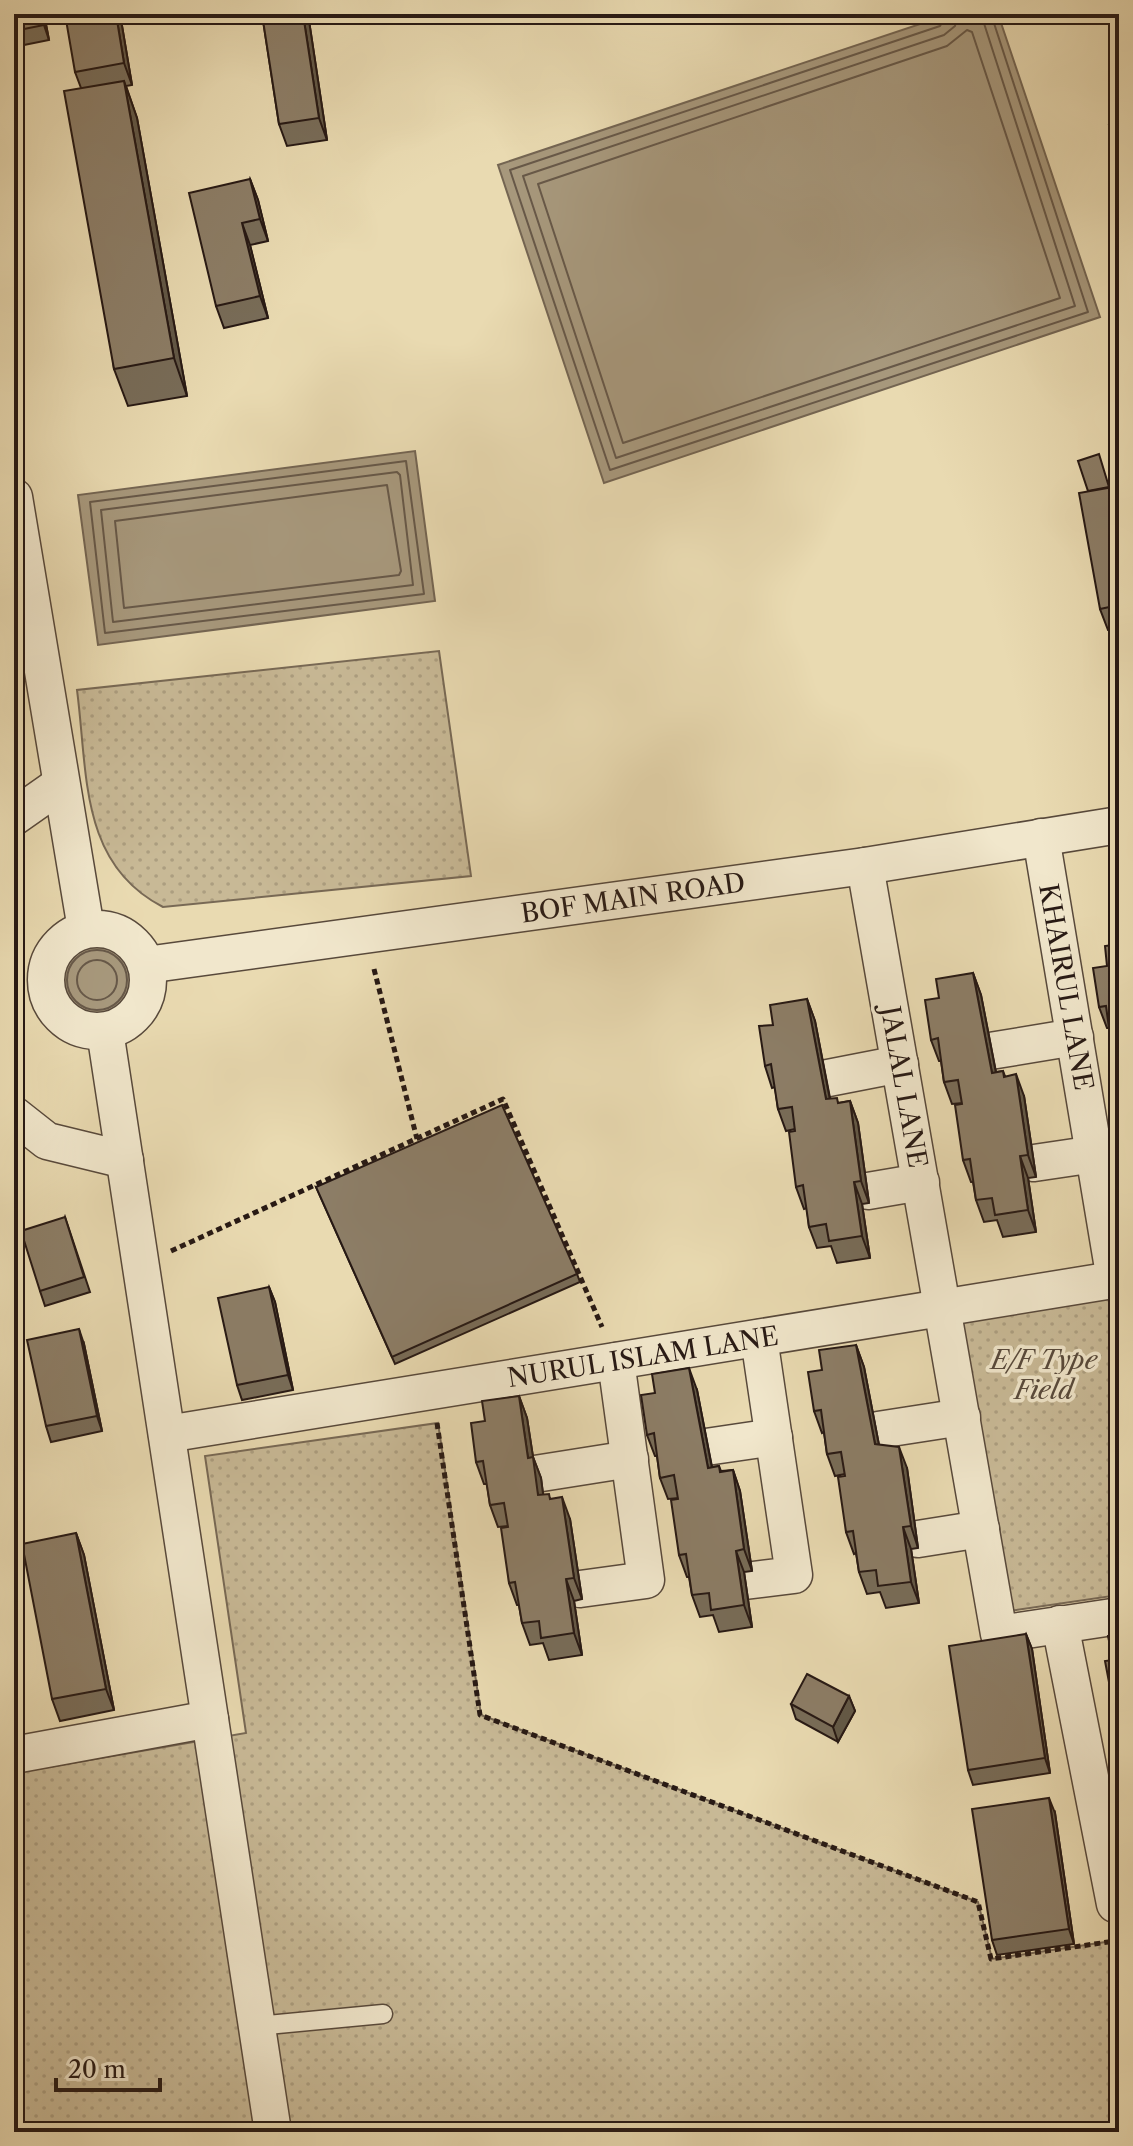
<svg xmlns="http://www.w3.org/2000/svg" width="1133" height="2146" viewBox="0 0 1133 2146" font-family="'Libre Caslon Text',serif">
<defs>
<pattern id="green-dots" width="8" height="8" patternUnits="userSpaceOnUse" patternTransform="scale(2)"><rect width="8" height="8" fill="#c8b996"/><path d="M2 2h.1M6 6h.1" fill="none" stroke="#ac9e80" stroke-width="1.8" stroke-linecap="round"/></pattern>
</defs>
<rect width="100%" height="100%" fill="#e9dab1"/>
<filter id="stains"><feTurbulence type="fractalNoise" baseFrequency=".0025" numOctaves="4"/><feColorMatrix values="0 0 0 0 .2 0 0 0 0 .09 0 0 0 0 .02 0 0 0 .5 -.17"/></filter>
<radialGradient id="worn" r=".72"><stop offset=".6" stop-color="#630" stop-opacity="0"/><stop offset="1" stop-color="#630" stop-opacity=".3"/></radialGradient>
<g fill="url(#green-dots)" stroke="#786955" stroke-width="2">
<path d="M439,651L471,876L163,907C79,864 88,773 77,690Z"/>
<path d="M1119,1290V1595L1003,1612L959,1313Z"/>
<path d="M438,1423L481,1715L978,1902L992,1959L1119,1940V2132H14V1773L246,1733L205,1456Z"/>
</g>
<g fill="#a7987c" stroke="#746552" stroke-width="2">
<path d="M950,14H998L1100,317L604,483L498,165Z"/>
<path d="M415,451L435,601L98,645L78,495Z"/>
<circle cx="97" cy="980" r="38"/>
</g>
<g fill="none" stroke-linecap="round" stroke-linejoin="round">
<g stroke="#675848" stroke-width="2">
<path d="M947,14L940,26L510,170L610,470L1088,312L991,14"/>
<path d="M957,14L955,26L944,35L523,176L616,458L1075,306L981,14"/>
<path d="M967,30L972,32L1060,298L623,443L538,184L947,46Z"/>
<path d="M406,461L424,594L105,633L90,502Z"/>
<path d="M397,472L400,475L413,585L113,622L101,510Z"/>
<path d="M387,485L401,571L399,575L124,608L115,521Z"/>
<circle cx="97" cy="980" r="30"/>
<circle cx="97" cy="980" r="20"/>
</g>
<defs>
<path id="service" d="M257,2026L383,2014"/>
<g id="minor">
<path d="M14,497L86,929"/>
<path d="M14,817L61,784"/>
<path d="M1041,837L1115,1280"/>
<path d="M865,866L999,1634L1119,1616"/>
<circle cx="97" cy="980" r="51"/>
<path d="M146,965L865,866L1119,825"/>
<path d="M105,1031L273,2132"/>
<path d="M990,1051L1075,1037"/>
<path d="M823,1079L900,1064"/>
<path d="M14,1115L47,1141L125,1160"/>
<path d="M1034,1163L1095,1154"/>
<path d="M868,1191L921,1182"/>
<path d="M878,1430L962,1417"/>
<path d="M167,1434L1119,1279"/>
<path d="M706,1447L774,1437"/>
<path d="M535,1474L630,1459"/>
<path d="M918,1539L981,1529"/>
<path d="M745,1581L794,1575L759,1338"/>
<path d="M580,1589L646,1580L616,1361"/>
<path d="M1060,1624L1115,1904"/>
<path d="M14,1755L210,1719"/>
</g>
</defs>
<use href="#service" stroke="#58493b" stroke-width="21"/>
<use href="#minor" stroke="#58493b" stroke-width="39"/>
<g stroke="#271914" stroke-width="5" stroke-dasharray="6 4" stroke-linecap="butt">
<path d="M374,969L417,1139"/>
<path d="M171,1251L503,1099L602,1327"/>
<path d="M437,1423L480,1715L978,1902L991,1959L1115,1941"/>
</g>
<use href="#service" stroke="#f1e7cc" stroke-width="18"/>
<use href="#minor" stroke="#f1e7cc" stroke-width="36"/>
</g>
<g fill="#786c58" stroke="#271914" stroke-width="2">
<path d="M14,14H44L49,40L14,47Z"/>
<path d="M120,14L132,85L126,86L137,118L187,396L128,406L114,369L81,88L75,72Z"/>
<path d="M262,14H308L327,140L287,146L279,124Z"/>
<path d="M250,179L258,200L268,241L250,245L268,318L224,328L216,306Z"/>
<path d="M1119,486V629L1108,630L1100,609L1110,487Z"/>
<path d="M1119,944V1069L1112,1050L1109,1028H1107L1099,1007L1107,966Z"/>
<path d="M973,973L981,995L996,1072L1003,1071L1005,1076L1024,1096L1036,1177L1028,1178L1036,1232L1003,1237L997,1220L984,1222L976,1200L973,1182H971L963,1160L962,1103L952,1104L944,1082L941,1061H939L931,1040L939,998Z"/>
<path d="M807,999L815,1021L830,1098L839,1103L850,1101L858,1123L869,1203L862,1204L870,1258L837,1263L831,1246L817,1248L809,1227L807,1208L804,1209L796,1187L795,1129L786,1131L778,1109L775,1087L772,1088L765,1066L773,1025Z"/>
<path d="M316,1187L577,1274L580,1282L395,1364Z"/>
<path d="M65,1217L90,1292L45,1306L40,1291Z"/>
<path d="M269,1287L275,1302L293,1390L242,1400L237,1385Z"/>
<path d="M84,1344L102,1431L51,1442L46,1426Z"/>
<path d="M856,1345L864,1367L879,1445L907,1468L918,1548L911,1549L919,1603L886,1608L880,1592L867,1594L859,1572L856,1553L854,1554L846,1532L845,1474L835,1476L827,1454L824,1432L822,1433L814,1411L822,1370Z"/>
<path d="M697,1390L712,1467L719,1466L721,1471L733,1470L740,1491L752,1571L744,1572L752,1627L719,1632L713,1615L700,1617L692,1595L689,1577H687L679,1555L678,1498L668,1499L660,1478L657,1456H655L647,1435Z"/>
<path d="M519,1396L527,1418L533,1457L541,1478L543,1494L551,1499L570,1519L582,1599L574,1601L582,1655L549,1660L543,1643L530,1645L522,1623L519,1605H517L509,1583L507,1526L498,1527L490,1505L487,1484H484L476,1462L485,1421Z"/>
<path d="M76,1533L84,1555L114,1710L60,1721L52,1699Z"/>
<path d="M1119,1612V1703H1117L1109,1682Z"/>
<path d="M1026,1634L1032,1649L1050,1773L973,1785L968,1770Z"/>
<path d="M849,1696L855,1711L838,1742L796,1719L791,1704Z"/>
<path d="M1055,1813L1074,1944L997,1955L992,1940Z"/>
</g>
<g fill="#625847" stroke="#271914" stroke-width="2">
<path d="M41,14H44L49,40L44,25Z"/>
<path d="M116,14H120L132,85L124,63Z"/>
<path d="M303,14H308L327,140L319,118Z"/>
<path d="M124,81L137,118L187,396L174,358Z"/>
<path d="M250,179L258,200L268,241L260,219Z"/>
<path d="M242,223L250,245L268,318L260,296Z"/>
<path d="M973,973L981,995L1000,1094L992,1073Z"/>
<path d="M807,999L815,1021L834,1121L826,1099Z"/>
<path d="M1016,1074L1024,1096L1036,1177L1028,1155Z"/>
<path d="M850,1101L858,1123L869,1203L861,1181Z"/>
<path d="M1020,1156L1028,1178L1036,1232L1028,1210Z"/>
<path d="M854,1182L862,1204L870,1258L862,1236Z"/>
<path d="M269,1287L275,1302L293,1390L288,1375Z"/>
<path d="M79,1329L84,1344L102,1431L97,1416Z"/>
<path d="M856,1345L864,1367L883,1466L875,1444Z"/>
<path d="M689,1368L697,1390L716,1489L708,1468Z"/>
<path d="M519,1396L527,1418L533,1457L541,1478L546,1517L538,1495L528,1458Z"/>
<path d="M899,1447L907,1468L918,1548L911,1526Z"/>
<path d="M733,1470L740,1491L752,1571L744,1549Z"/>
<path d="M562,1497L570,1519L582,1599L574,1578Z"/>
<path d="M903,1527L911,1549L919,1603L911,1582Z"/>
<path d="M76,1533L84,1555L114,1710L106,1689Z"/>
<path d="M736,1551L744,1572L752,1627L744,1605Z"/>
<path d="M566,1579L574,1601L582,1655L574,1633Z"/>
<path d="M1026,1634L1032,1649L1050,1773L1045,1758Z"/>
<path d="M849,1696L855,1711L838,1742L833,1727Z"/>
<path d="M1049,1798L1055,1813L1074,1944L1069,1929Z"/>
</g>
<g fill="#8c7d66" stroke="#271914" stroke-width="2">
<path d="M14,14H41L44,25L14,31Z"/>
<path d="M65,14H116L124,63L75,72Z"/>
<path d="M262,14H303L319,118L279,124Z"/>
<path d="M124,81L174,358L114,369L64,91Z"/>
<path d="M1119,122V156L1109,125Z"/>
<path d="M250,179L260,219L242,223L260,296L216,306L189,193Z"/>
<path d="M1099,454L1109,487L1088,491L1078,461Z"/>
<path d="M1119,486V605L1100,609L1079,493Z"/>
<path d="M1119,944V1049L1112,1050L1106,1006L1099,1007L1093,968L1107,966L1105,946Z"/>
<path d="M973,973L992,1073L1003,1071L1004,1077L1016,1074L1028,1155L1020,1156L1028,1210L995,1215L992,1198L976,1200L970,1159L963,1160L955,1105L962,1104L958,1080L944,1082L938,1038L931,1040L925,1000L939,998L936,979Z"/>
<path d="M807,999L826,1099L837,1098L838,1103L850,1101L861,1181L854,1182L862,1236L829,1241L826,1224L809,1227L803,1185L796,1187L789,1132L795,1131L792,1107L778,1109L771,1064L765,1066L759,1026L773,1025L770,1005Z"/>
<path d="M502,1105L577,1274L392,1357L316,1187Z"/>
<path d="M65,1217L84,1277L40,1291L21,1231Z"/>
<path d="M269,1287L288,1375L237,1385L218,1298Z"/>
<path d="M79,1329L97,1416L46,1426L27,1340Z"/>
<path d="M856,1345L875,1444L899,1447L911,1526L903,1527L911,1582L878,1586L876,1570L859,1572L853,1531L846,1532L838,1477L845,1476L841,1452L827,1454L821,1410L814,1411L808,1372L822,1370L819,1350Z"/>
<path d="M689,1368L708,1468L719,1466L720,1472L733,1470L744,1549L736,1551L744,1605L711,1610L709,1593L692,1595L686,1554L679,1555L671,1500L678,1499L674,1475L660,1478L654,1433L647,1435L641,1395L655,1393L652,1374Z"/>
<path d="M519,1396L528,1458L533,1457L538,1495L549,1494L550,1499L562,1497L574,1578L566,1579L574,1633L541,1638L539,1621L522,1623L515,1582L509,1583L501,1528L508,1527L504,1503L490,1505L483,1461L476,1462L471,1423L485,1421L482,1401Z"/>
<path d="M76,1533L106,1689L52,1699L22,1544Z"/>
<path d="M1119,1612V1680L1109,1682L1105,1661L1113,1660L1108,1636L1117,1634L1113,1613Z"/>
<path d="M1026,1634L1045,1758L968,1770L949,1646Z"/>
<path d="M807,1674L849,1696L833,1727L791,1704Z"/>
<path d="M1049,1798L1069,1929L992,1940L972,1809Z"/>
</g>
<g text-anchor="middle" dominant-baseline="central" stroke-width="7" stroke-linejoin="round" paint-order="stroke">
<g font-size="26" fill="#271914" stroke="#f1e7cc">
<text transform="translate(633 898) rotate(-8)">BOF MAIN ROAD</text>
<text transform="translate(1066 987) rotate(80)">KHAIRUL LANE</text>
<text transform="translate(904 1087) rotate(80)">JALAL LANE</text>
<text transform="translate(643 1357) rotate(-9)">NURUL ISLAM LANE</text>
</g>
<g font-size="26" font-style="italic" fill="#57493b" stroke="#f1e7cc">
<text x="1044" y="1360">E/F Type<tspan x="1044" dy="30">Field</tspan></text>
</g>
</g>
<rect width="1133" height="2146" fill="none" stroke="#e9dab1" stroke-width="48"/>
<rect x="16" y="16" width="1101" height="2114" fill="none" stroke="#271914" stroke-width="4"/>
<rect x="24" y="24" width="1085" height="2098" fill="none" stroke="#271914" stroke-width="2"/>
<path d="M56 2078v12h104v-12" fill="none" stroke="#271914" stroke-width="4"/>
<text x="68" y="2078" font-size="24" fill="#271914" stroke="#f1e7cc" stroke-width="6" paint-order="stroke">20 m</text>
<rect width="100%" height="100%" filter="url(#stains)"/>
<rect width="100%" height="100%" fill="url(#worn)"/>
</svg>
